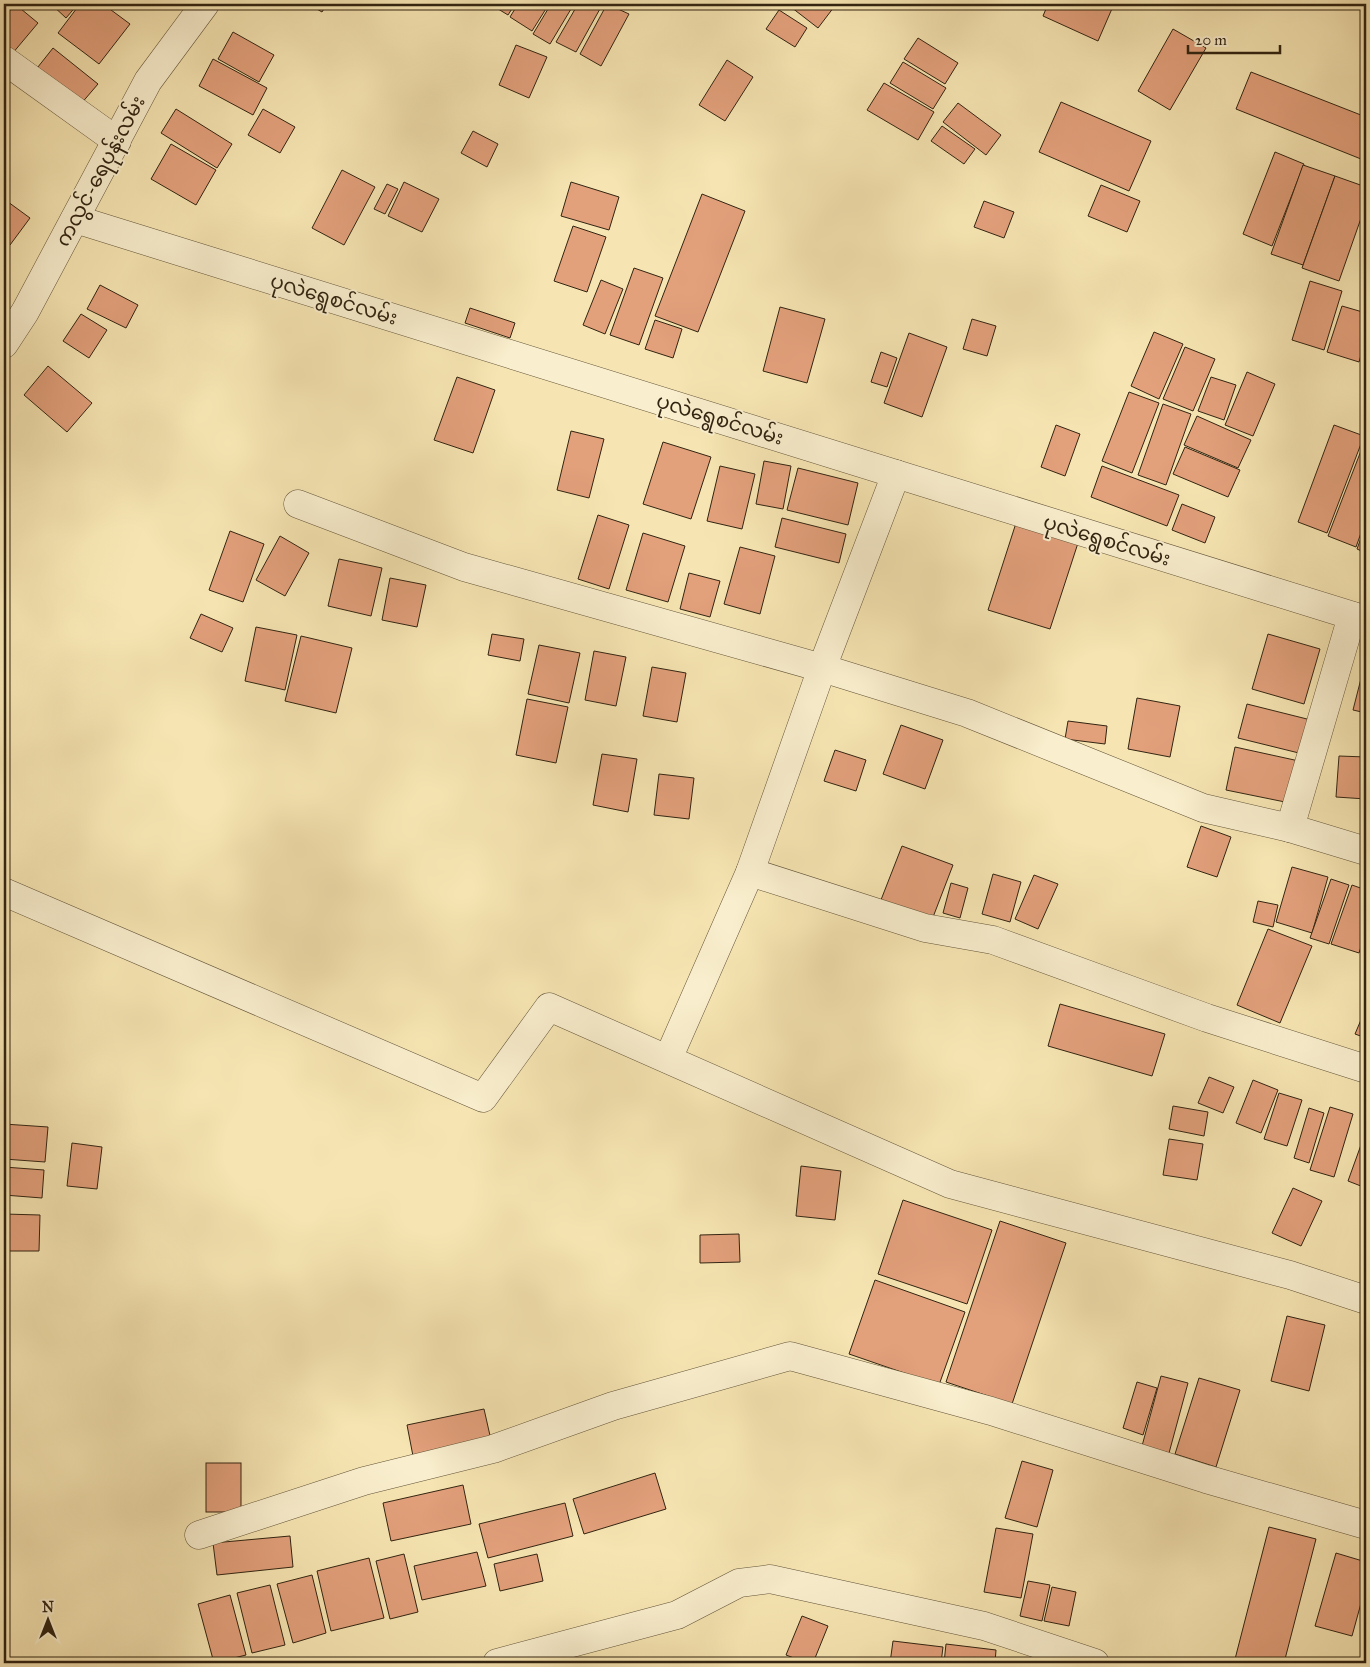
<svg xmlns="http://www.w3.org/2000/svg" width="1370" height="1667" viewBox="0 0 1370 1667" font-family="'IM FELL Great Primer','Noto Sans Myanmar',serif">
<rect width="100%" height="100%" fill="#f6e5b2"/>
<filter id="stains"><feTurbulence type="fractalNoise" baseFrequency=".004" numOctaves="4"/><feColorMatrix values="0 0 0 0 .2 0 0 0 0 .09 0 0 0 0 .02 0 0 0 .5 -.17"/></filter>
<radialGradient id="worn" r=".72"><stop offset=".6" stop-color="#630" stop-opacity="0"/><stop offset="1" stop-color="#630" stop-opacity=".3"/></radialGradient>
<g fill="#e2a07b" stroke="#322411">
<path d="M15,4L38,23L12,54L4,47V18Z"/>
<path d="M51,4H78L66,18Z"/>
<path d="M80,4H103L130,24L99,64L58,33Z"/>
<path d="M308,4H327L322,12Z"/>
<path d="M490,4H515L508,15Z"/>
<path d="M518,4H549L532,31L510,17Z"/>
<path d="M551,4H574L550,44L533,34Z"/>
<path d="M578,4H596L601,7L576,52L556,42Z"/>
<path d="M607,4L629,14L601,66L580,54Z"/>
<path d="M787,4H830L834,7L818,28Z"/>
<path d="M1048,4H1114L1098,41L1043,16Z"/>
<path d="M779,10L807,28L795,47L766,29Z"/>
<path d="M1173,29L1206,48L1170,110L1138,91Z"/>
<path d="M233,32L274,55L259,82L218,59Z"/>
<path d="M918,38L958,63L945,84L904,59Z"/>
<path d="M516,45L547,57L529,98L499,85Z"/>
<path d="M53,48L98,84L74,112L30,77Z"/>
<path d="M213,59L267,88L253,115L199,86Z"/>
<path d="M727,60L753,77L725,121L699,105Z"/>
<path d="M903,62L946,88L933,109L890,83Z"/>
<path d="M1251,72L1366,117V161L1236,109Z"/>
<path d="M884,83L934,112L918,140L867,110Z"/>
<path d="M1061,102L1151,141L1129,191L1039,152Z"/>
<path d="M958,103L1001,135L986,155L943,122Z"/>
<path d="M176,109L232,144L217,168L161,133Z"/>
<path d="M263,109L295,127L280,153L248,135Z"/>
<path d="M942,126L975,149L964,164L931,141Z"/>
<path d="M473,131L498,144L487,167L461,153Z"/>
<path d="M171,144L216,170L196,205L151,179Z"/>
<path d="M1275,152L1304,164L1272,246L1243,234Z"/>
<path d="M1303,165L1335,176L1303,265L1271,254Z"/>
<path d="M342,170L375,187L344,245L312,228Z"/>
<path d="M1335,176L1366,187V204L1339,281L1302,268Z"/>
<path d="M404,182L439,199L422,232L388,216Z"/>
<path d="M571,182L619,197L609,230L561,216Z"/>
<path d="M387,184L398,189L385,214L374,209Z"/>
<path d="M1101,185L1140,201L1127,232L1088,216Z"/>
<path d="M702,194L745,211L698,332L655,316Z"/>
<path d="M4,199L30,218L10,245L4,240Z"/>
<path d="M984,201L1014,212L1004,238L974,227Z"/>
<path d="M573,226L606,237L587,292L554,281Z"/>
<path d="M634,268L663,278L639,345L610,335Z"/>
<path d="M601,280L623,289L605,334L583,325Z"/>
<path d="M1310,281L1342,291L1324,350L1292,340Z"/>
<path d="M100,285L138,305L126,328L87,309Z"/>
<path d="M1342,306L1366,313V338L1359,362L1327,352Z"/>
<path d="M780,307L825,319L807,383L763,371Z"/>
<path d="M470,308L515,323L510,338L465,323Z"/>
<path d="M81,314L107,330L89,358L63,341Z"/>
<path d="M972,319L996,326L987,356L963,349Z"/>
<path d="M655,320L682,329L673,358L645,349Z"/>
<path d="M1154,332L1183,344L1159,399L1131,386Z"/>
<path d="M909,333L947,347L922,417L884,403Z"/>
<path d="M1185,347L1215,359L1193,411L1163,399Z"/>
<path d="M881,352L897,358L887,387L871,382Z"/>
<path d="M48,366L92,403L67,432L24,395Z"/>
<path d="M1247,372L1275,384L1253,436L1225,425Z"/>
<path d="M457,377L495,390L473,453L434,440Z"/>
<path d="M1211,377L1236,385L1224,420L1198,411Z"/>
<path d="M1129,392L1159,403L1132,473L1102,461Z"/>
<path d="M1163,404L1191,414L1166,485L1138,475Z"/>
<path d="M1197,416L1251,440L1238,468L1184,445Z"/>
<path d="M1056,425L1080,434L1065,476L1041,467Z"/>
<path d="M1334,425L1364,436L1327,533L1298,522Z"/>
<path d="M571,431L604,439L589,498L557,490Z"/>
<path d="M663,442L711,457L691,519L643,504Z"/>
<path d="M1364,443L1366,444V519L1356,547L1328,536Z"/>
<path d="M1185,447L1240,470L1228,497L1173,474Z"/>
<path d="M764,461L791,466L783,509L756,504Z"/>
<path d="M720,466L755,474L742,529L707,521Z"/>
<path d="M1102,466L1179,495L1167,526L1091,497Z"/>
<path d="M798,468L858,483L848,525L787,510Z"/>
<path d="M1182,504L1215,517L1205,543L1172,530Z"/>
<path d="M598,515L629,525L609,589L578,579Z"/>
<path d="M782,518L846,534L839,563L775,547Z"/>
<path d="M1016,523L1078,543L1050,629L988,610Z"/>
<path d="M1366,524V553L1357,549Z"/>
<path d="M230,531L264,544L243,602L209,590Z"/>
<path d="M643,533L685,546L668,602L626,590Z"/>
<path d="M280,536L309,553L285,596L256,580Z"/>
<path d="M740,547L775,556L760,614L724,604Z"/>
<path d="M339,559L382,568L371,616L328,606Z"/>
<path d="M689,573L720,581L710,617L680,609Z"/>
<path d="M390,578L426,585L417,627L382,620Z"/>
<path d="M201,614L233,628L222,652L190,638Z"/>
<path d="M256,627L297,635L285,690L245,681Z"/>
<path d="M492,634L524,639L520,661L488,655Z"/>
<path d="M1268,634L1320,649L1304,704L1252,689Z"/>
<path d="M301,636L352,648L336,713L285,701Z"/>
<path d="M539,645L580,653L569,703L528,694Z"/>
<path d="M594,651L626,657L616,706L585,700Z"/>
<path d="M1366,659V713L1353,710Z"/>
<path d="M652,667L686,673L677,722L643,716Z"/>
<path d="M1137,698L1180,706L1170,757L1128,749Z"/>
<path d="M527,699L568,707L556,763L516,755Z"/>
<path d="M1247,704L1315,721L1307,755L1238,738Z"/>
<path d="M1068,721L1107,726L1105,744L1065,739Z"/>
<path d="M901,725L943,740L925,789L883,774Z"/>
<path d="M1235,747L1299,761L1290,803L1226,790Z"/>
<path d="M835,750L866,760L856,791L824,781Z"/>
<path d="M602,754L637,759L628,812L593,805Z"/>
<path d="M1339,756L1366,757V799L1336,797Z"/>
<path d="M659,774L694,778L689,819L654,815Z"/>
<path d="M1201,826L1231,837L1217,877L1187,867Z"/>
<path d="M902,846L953,865L930,925L879,905Z"/>
<path d="M1292,867L1328,877L1312,933L1276,922Z"/>
<path d="M993,874L1021,882L1010,922L982,914Z"/>
<path d="M1034,875L1058,884L1038,929L1015,919Z"/>
<path d="M1331,879L1349,885L1329,944L1310,938Z"/>
<path d="M951,883L968,888L960,918L943,913Z"/>
<path d="M1352,885L1366,890V931L1359,953L1331,944Z"/>
<path d="M1258,901L1278,905L1273,927L1253,922Z"/>
<path d="M1268,929L1312,946L1280,1023L1237,1005Z"/>
<path d="M1060,1004L1165,1034L1152,1076L1048,1046Z"/>
<path d="M1366,1008V1038L1355,1034Z"/>
<path d="M1209,1077L1234,1087L1223,1113L1198,1103Z"/>
<path d="M1253,1080L1278,1090L1261,1133L1236,1123Z"/>
<path d="M1279,1093L1302,1100L1287,1146L1264,1139Z"/>
<path d="M1173,1106L1208,1112L1204,1136L1169,1129Z"/>
<path d="M1330,1107L1353,1114L1334,1177L1310,1170Z"/>
<path d="M1309,1108L1324,1113L1309,1163L1294,1158Z"/>
<path d="M4,1124L48,1127L45,1162L4,1159Z"/>
<path d="M1366,1131V1188L1348,1181Z"/>
<path d="M1169,1139L1203,1144L1197,1180L1163,1175Z"/>
<path d="M72,1143L102,1147L97,1189L67,1186Z"/>
<path d="M801,1166L841,1171L835,1220L796,1216Z"/>
<path d="M4,1167L44,1170L42,1198L4,1195Z"/>
<path d="M1293,1188L1322,1201L1301,1246L1272,1233Z"/>
<path d="M903,1200L992,1230L967,1304L878,1274Z"/>
<path d="M4,1214L40,1215L39,1251H4Z"/>
<path d="M1000,1221L1066,1243L1012,1404L946,1382Z"/>
<path d="M739,1234L740,1262L700,1263V1235Z"/>
<path d="M875,1280L965,1312L939,1385L849,1354Z"/>
<path d="M1287,1316L1325,1325L1309,1391L1271,1381Z"/>
<path d="M1161,1376L1188,1383L1169,1453L1142,1446Z"/>
<path d="M1199,1378L1240,1390L1216,1467L1175,1454Z"/>
<path d="M1137,1382L1157,1388L1143,1435L1123,1428Z"/>
<path d="M484,1409L491,1440L413,1456L407,1425Z"/>
<path d="M1022,1461L1053,1470L1037,1527L1005,1518Z"/>
<rect x="206" y="1463" width="35" height="49"/>
<path d="M655,1473L666,1509L584,1534L573,1499Z"/>
<path d="M463,1485L471,1524L391,1541L383,1503Z"/>
<path d="M565,1503L573,1536L488,1558L479,1524Z"/>
<path d="M1269,1527L1316,1539L1284,1663H1234Z"/>
<path d="M996,1528L1033,1534L1021,1598L984,1592Z"/>
<path d="M290,1536L293,1567L217,1575L213,1543Z"/>
<path d="M477,1552L486,1586L422,1600L414,1566Z"/>
<path d="M1336,1553L1366,1562V1585L1352,1636L1315,1626Z"/>
<path d="M404,1554L418,1612L390,1619L376,1561Z"/>
<path d="M537,1554L543,1581L500,1591L494,1564Z"/>
<path d="M369,1558L384,1618L331,1631L317,1571Z"/>
<path d="M312,1575L326,1633L293,1643L277,1584Z"/>
<path d="M1028,1581L1050,1585L1042,1621L1020,1616Z"/>
<path d="M270,1585L285,1645L252,1653L237,1593Z"/>
<path d="M1052,1587L1076,1592L1069,1626L1044,1621Z"/>
<path d="M230,1595L246,1655L214,1663L198,1604Z"/>
<path d="M802,1616L828,1626L813,1663H807L786,1655Z"/>
<path d="M893,1641L943,1647L941,1663H890Z"/>
<path d="M946,1644L996,1650L995,1663H944Z"/>
</g>
<g fill="none" stroke-linecap="round" stroke-linejoin="round">
<defs>
<g id="minor">
<path d="M4,60L117,141"/>
<path d="M75,219L1366,620"/>
<path d="M4,344L25,312L148,81L205,4"/>
<path d="M298,504L464,567L822,668L967,713L1203,808L1290,828"/>
<path d="M1352,616L1290,828L1366,851"/>
<path d="M750,872L925,928L993,940L1207,1018L1366,1069"/>
<path d="M4,892L483,1098L549,1007L950,1184L1290,1275L1366,1300"/>
<path d="M668,1059L750,872L822,668L896,474"/>
<path d="M199,1535L364,1481L493,1449L613,1406L790,1356L991,1411L1206,1479L1366,1525"/>
<path d="M497,1663L677,1615L739,1583L770,1579L984,1626L1095,1663"/>
</g>
</defs>
<use href="#minor" stroke="#635439" stroke-width="29"/>
<use href="#minor" stroke="#f9eecd" stroke-width="28"/>
</g>
<g text-anchor="middle" dominant-baseline="central" stroke-width="4" stroke-linejoin="round" paint-order="stroke">
<g font-size="20" fill="#322411" stroke="#f9eecd">
<text transform="translate(100 171) rotate(-62)">ကလွင်-ရေပုန်းလမ်း</text>
<text transform="translate(334 299) rotate(17)">ပုလဲရွေစင်လမ်း</text>
<text transform="translate(720 419) rotate(17)">ပုလဲရွေစင်လမ်း</text>
<text transform="translate(1107 540) rotate(17)">ပုလဲရွေစင်လမ်း</text>
</g>
</g>
<rect width="1370" height="1667" fill="none" stroke="#f6e5b2" stroke-width="20"/>
<rect x="5" y="5" width="1360" height="1657" fill="none" stroke="#322411" stroke-width="2.5"/>
<rect x="10" y="10" width="1350" height="1647" fill="none" stroke="#322411"/>
<g transform="translate(48 1620)" stroke="#f9eecd" stroke-width="4" paint-order="stroke">
<path d="M0-4L9 19L0 12L-9 19Z" fill="#322411"/>
<text y="-8" font-size="14" font-weight="bold" text-anchor="middle" fill="#322411">N</text>
</g>
<path d="M1188 45v8h92v-8" fill="none" stroke="#322411" stroke-width="2.5"/>
<text x="1195" y="45" font-size="15" fill="#322411" stroke="#f9eecd" stroke-width="4" paint-order="stroke">20 m</text>
<rect width="100%" height="100%" filter="url(#stains)"/>
<rect width="100%" height="100%" fill="url(#worn)"/>
</svg>
